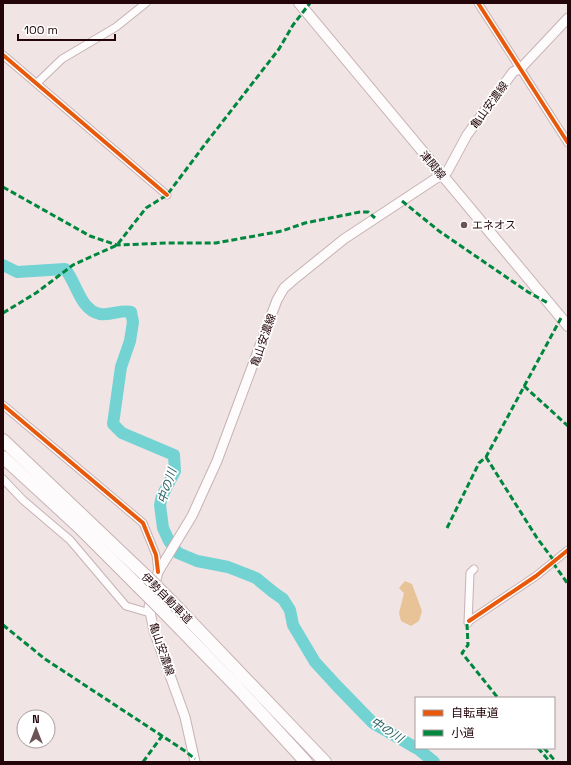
<svg xmlns="http://www.w3.org/2000/svg" width="571" height="765" viewBox="0 0 571 765" font-family="'Space Grotesk','Noto Sans JP',sans-serif">
<rect width="100%" height="100%" fill="#f0e4e5"/>
<path fill="#e7c397" d="M405,581L412,584L422,611L419,621L411,626L401,621L399,613L404,593L399,588Z"/>
<g fill="none" stroke-linecap="round" stroke-linejoin="round">
<g stroke="#73d3d3" stroke-width="12">
<path d="M3,265L17,272L65,269C77,283 80,310 100,314C111,316 122,309 131,312L133,322L130,341L121,367L113,424L122,433L174,455L175,471L162,496L160,505L163,528L169,541L178,553L197,561L228,567L256,578L273,592L283,599L290,610L293,625L315,662L338,687L373,723L416,748"/>
<path d="M417,748L434,762"/>
</g>
<defs>
<g id="minor">
<path d="M478,3L568,143"/>
<path d="M3,55L167,195"/>
<path d="M37,83L62,59L116,27L146,3"/>
<path d="M3,405L143,523L156,555L158,572"/>
<path d="M3,479L23,500L70,540L126,606L150,613"/>
<path d="M469,621L536,576L568,550"/>
<path d="M468,623L470,573L474,569"/>
</g>
<path id="secondary" d="M195,762L185,717L154,631L149,607L158,572L192,516L217,461L277,300L284,288L292,281L344,239L441,175L447,172L467,135L513,72L521,68L568,18"/>
<path id="primary" d="M299,3L568,326"/>
<g id="motorway">
<path d="M3,440L147,577"/>
<path d="M3,457L79,527L138,586"/>
<path d="M172,602L325,762"/>
<path d="M164,612L237,687L306,762"/>
</g>
</defs>
<use href="#minor" stroke="#c7b2b4" stroke-width="9"/>
<use href="#secondary" stroke="#c7b2b4" stroke-width="11"/>
<use href="#primary" stroke="#c7b2b4" stroke-width="12"/>
<use href="#motorway" stroke="#c7b2b4" stroke-width="14"/>
<use href="#minor" stroke="#fdfbfb" stroke-width="7"/>
<use href="#secondary" stroke="#fdfbfb" stroke-width="9"/>
<use href="#primary" stroke="#fdfbfb" stroke-width="10"/>
<use href="#motorway" stroke="#fdfbfb" stroke-width="12"/>
<defs>
<g id="motorway-bridge">
<path d="M147,577L172,602"/>
<path d="M138,586L164,612"/>
</g>
</defs>
<use href="#motorway-bridge" stroke="#c7b2b4" stroke-width="14" stroke-linecap="butt"/>
<use href="#motorway-bridge" stroke="#fdfbfb" stroke-width="12"/>
<g stroke="#00873e" stroke-width="3" stroke-dasharray="6 3" stroke-linecap="butt">
<path d="M3,187L90,236L117,245L168,243H216L282,231L305,223L360,212H368L375,218"/>
<path d="M402,201L439,231L528,292L548,303"/>
<path d="M3,313L36,293L73,265L117,245L146,208L167,195L206,143L279,49L293,25L310,3"/>
<path d="M524,386L568,426"/>
<path d="M486,457L537,538L555,562"/>
<path d="M447,528L479,463L486,457L561,318"/>
<path d="M553,563L568,584"/>
<path d="M467,624L468,645L462,653L498,698"/>
<path d="M3,625L45,659L185,751L195,759"/>
<path d="M538,748L550,762"/>
<path d="M544,748L556,762"/>
<path d="M143,762L162,736"/>
</g>
<defs>
<g id="cycleway">
<path d="M478,3L568,143"/>
<path d="M3,55L167,195"/>
<path d="M3,405L143,523L156,555L158,572"/>
<path d="M469,621L536,576L568,550"/>
</g>
</defs>
<use href="#cycleway" stroke="#fff" stroke-width="6"/>
<use href="#cycleway" stroke="#e8590c" stroke-width="4"/>
</g>
<circle fill="#6b5357" stroke="#fff" stroke-width="1.5" cx="464" cy="225" r="4"/>
<g text-anchor="middle" dominant-baseline="central" stroke-width="3.5" stroke-linejoin="round" paint-order="stroke">
<g font-size="11" fill="#24050a" stroke="#fff">
<text transform="translate(489 105) rotate(-54)">亀山安濃線</text>
<text transform="translate(433 165) rotate(50)">津関線</text>
<text transform="translate(263 340) rotate(-71)">亀山安濃線</text>
<text transform="translate(167 598) rotate(45)">伊勢自動車道</text>
<text transform="translate(162 649) rotate(71)">亀山安濃線</text>
</g>
<g font-size="11" fill="#24050a" stroke="#fff" text-anchor="start">
<text x="472" y="225">エネオス</text>
</g>
<g font-size="12" font-style="italic" fill="#265f5e" stroke="#fff">
<text transform="translate(167 486) rotate(-72)">中の川</text>
<text transform="translate(387 730) rotate(33)">中の川</text>
</g>
</g>
<rect width="571" height="765" fill="none" stroke="#24050a" stroke-width="8"/>
<rect x="415" y="697" width="140" height="52" fill="#ffffff" stroke="#a79b9d"/>
<rect x="423" y="710" width="20" height="6" fill="#e8590c" stroke="#a79b9d"/>
<text x="451" y="717" font-size="12" fill="#24050a">自転車道</text>
<rect x="423" y="730" width="20" height="6" fill="#00873e" stroke="#a79b9d"/>
<text x="451" y="737" font-size="12" fill="#24050a">小道</text>
<g transform="translate(36 729)"><circle r="19" fill="#ffffff" stroke="#a79b9d"/>
<path d="M0-3L7 15L0 10L-7 15Z" fill="#6b5357"/>
<text y="-6" font-size="11" font-weight="bold" text-anchor="middle" fill="#24050a">N</text>
</g>
<path d="M18 34v6h97v-6" fill="none" stroke="#24050a" stroke-width="2"/>
<text x="24" y="34" font-size="12" fill="#24050a" stroke="#ffffff" stroke-width="3" paint-order="stroke">100 m</text>
</svg>
